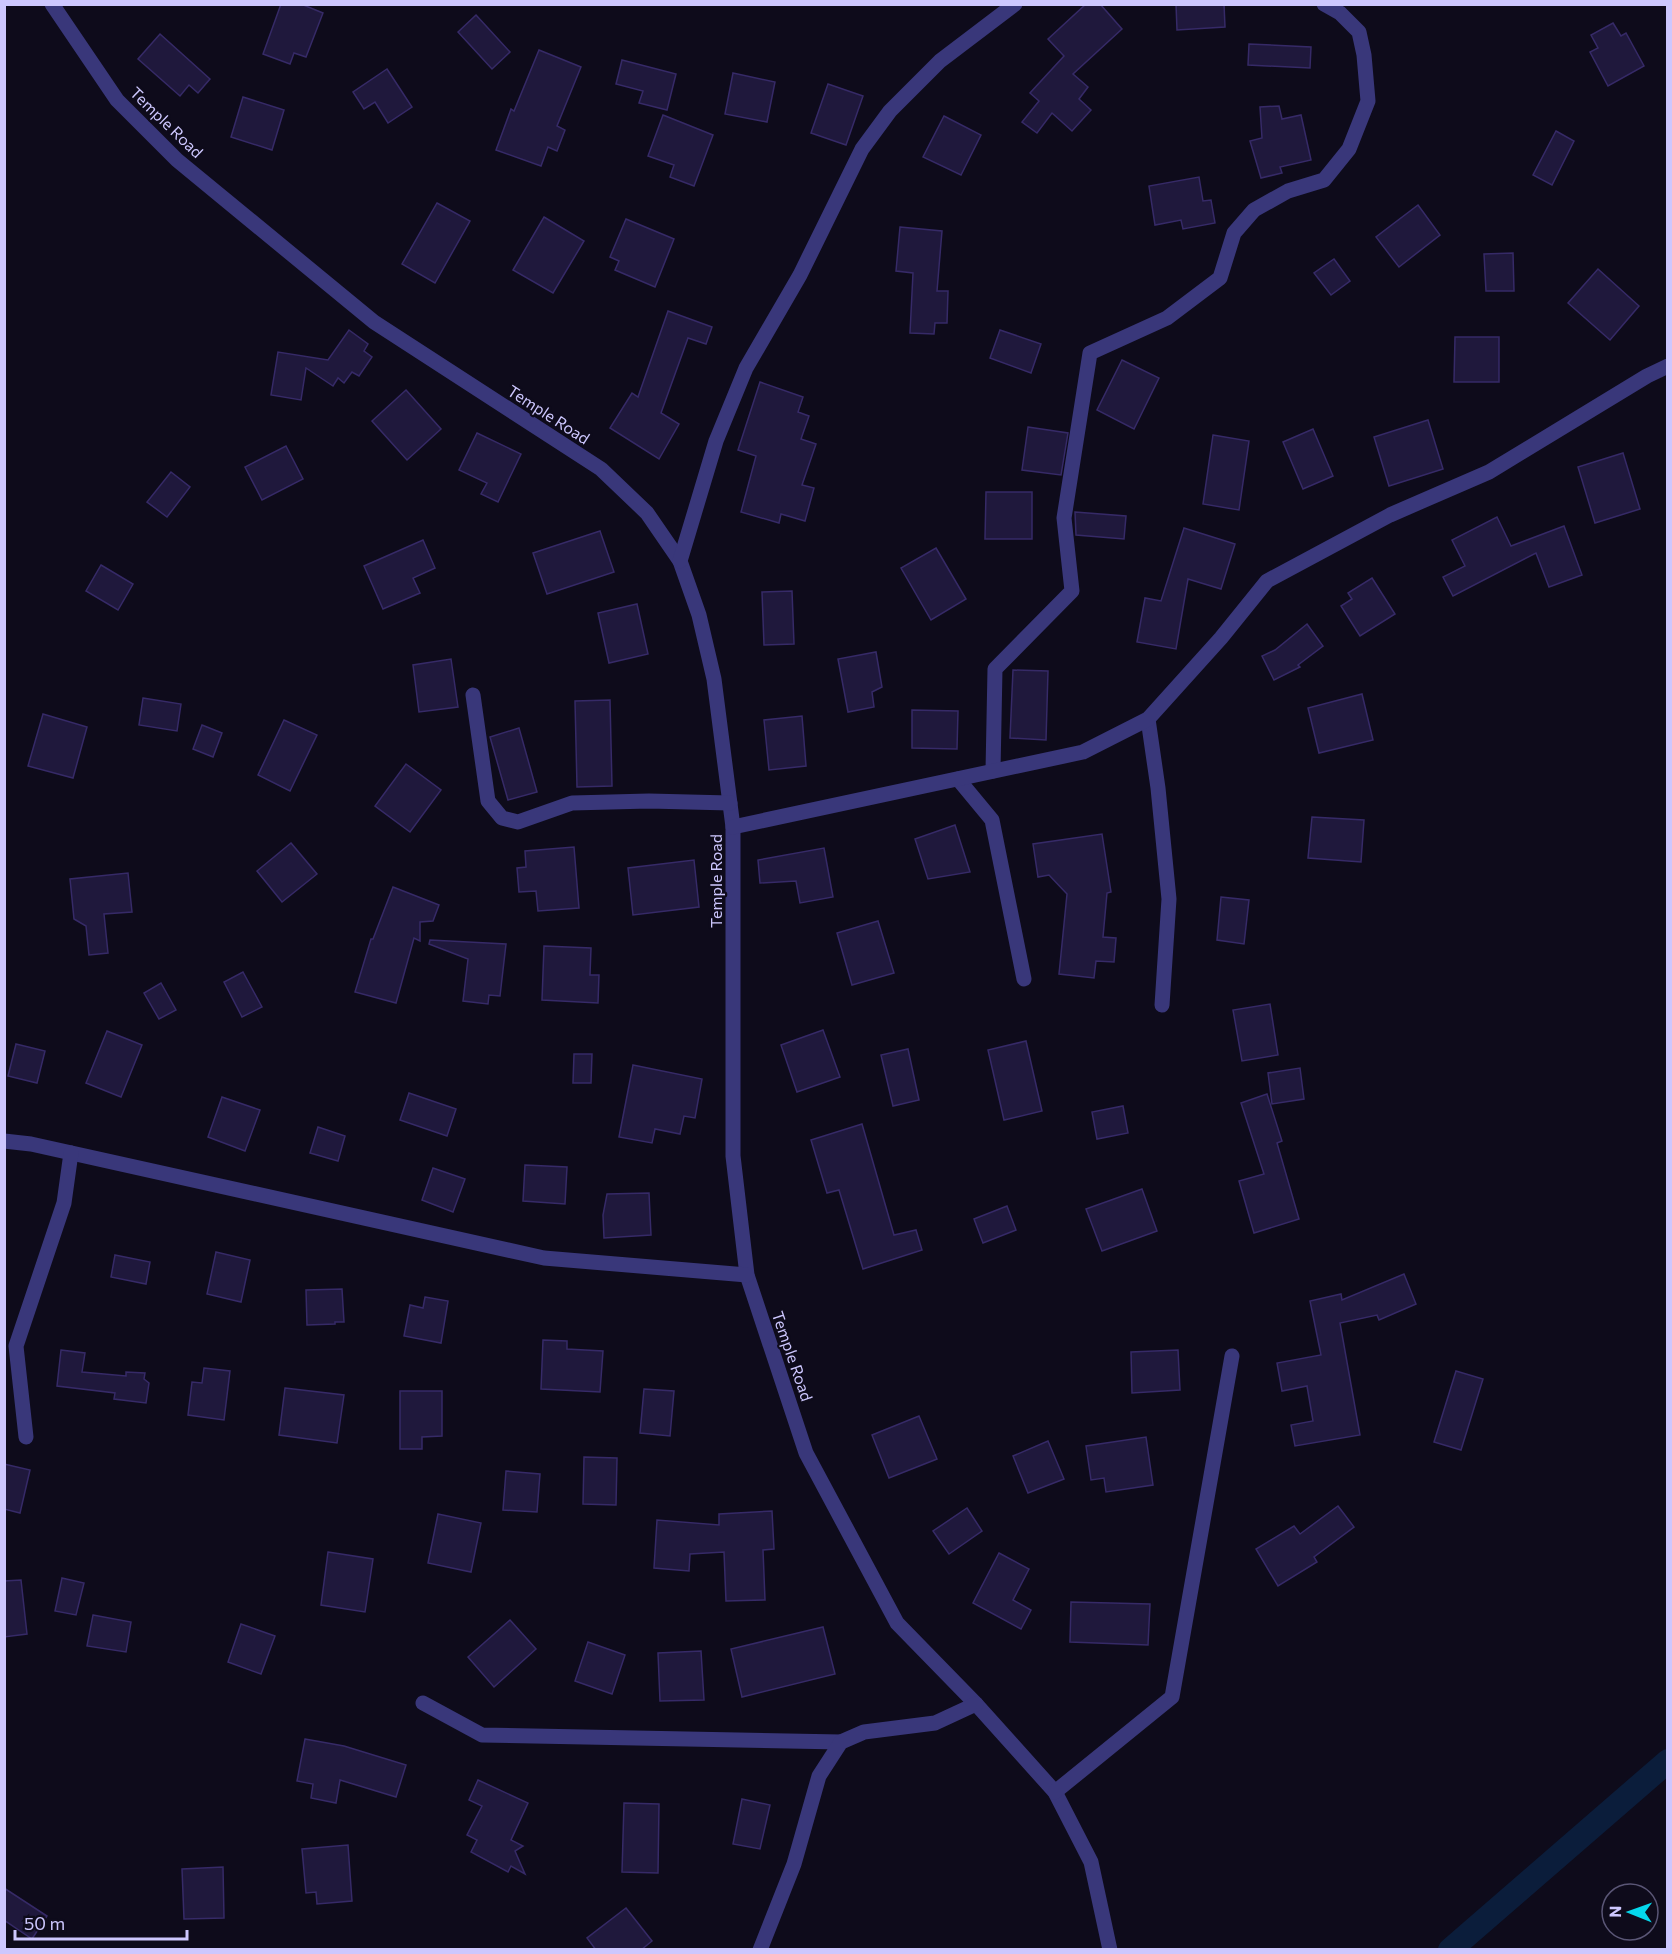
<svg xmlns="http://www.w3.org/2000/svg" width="1672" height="1954" viewBox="0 0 1672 1954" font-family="Commissioner,sans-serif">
<rect width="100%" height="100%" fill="#0e0b1b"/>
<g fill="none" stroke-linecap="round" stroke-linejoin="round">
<path stroke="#0b1d3b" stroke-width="24" d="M1450,1950L1668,1761"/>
</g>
<g fill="#1f183c" stroke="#362a67" stroke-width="1.5">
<path d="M281,4H301L323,13L306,57L294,53L290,64L263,54Z"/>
<path d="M1086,4H1100L1122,29L1073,74L1088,87L1079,99L1091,110L1072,131L1052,113L1037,133L1022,122L1039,101L1030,93L1064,56L1048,39Z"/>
<path d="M1176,4H1224L1225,27L1177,30Z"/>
<path d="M476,15L510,52L492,69L458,32Z"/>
<path d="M1613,23L1621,36L1626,33L1644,66L1608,86L1590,52L1598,48L1591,35Z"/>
<path d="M160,34L210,79L198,93L189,85L180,96L138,59Z"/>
<path d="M1249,44L1311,47L1310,68L1248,65Z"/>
<path d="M539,50L581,67L557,126L565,130L557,151L548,147L541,166L496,150L511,109L514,111Z"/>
<path d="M622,60L676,74L667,110L639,103L643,91L616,84Z"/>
<path d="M387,69L412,107L388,123L375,102L364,109L353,92Z"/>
<path d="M733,73L775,82L767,122L725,114Z"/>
<path d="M828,84L863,96L846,145L811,133Z"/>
<path d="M243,97L284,110L272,150L231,137Z"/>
<path d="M1279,106L1282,119L1301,115L1311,160L1280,167L1282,173L1261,178L1250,141L1262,138L1260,107Z"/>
<path d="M663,115L713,135L694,186L670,177L674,165L648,156Z"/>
<path d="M944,116L981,135L961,175L923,157Z"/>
<path d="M1556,131L1574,141L1552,185L1533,175Z"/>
<path d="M1199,177L1203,201L1211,200L1215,223L1183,229L1181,220L1155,225L1149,186Z"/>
<path d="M437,203L470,221L435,283L402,264Z"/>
<path d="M1418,205L1440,235L1399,267L1376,237Z"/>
<path d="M544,217L584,241L553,293L513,270Z"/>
<path d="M626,219L674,239L655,287L615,270L619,261L610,257Z"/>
<path d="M900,227L942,231L937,291H948L947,323H935L934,334L910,333L913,273L896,271Z"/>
<path d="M1513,253L1514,291H1486L1484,254Z"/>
<path d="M1334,259L1350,281L1331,295L1314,273Z"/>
<path d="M1598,269L1639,306L1610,340L1568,303Z"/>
<path d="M668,311L712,327L706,344L688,338L661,413L679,424L659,459L610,428L632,393L638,397Z"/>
<path d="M349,330L368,344L364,351L372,357L359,376L352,372L344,383L338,378L333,386L306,368L301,400L271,395L278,352L328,360Z"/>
<path d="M1000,330L1041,344L1031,373L990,358Z"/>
<path d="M1455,337H1499V382H1454Z"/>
<path d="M1122,360L1159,378L1134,429L1097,410Z"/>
<path d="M760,382L803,397L798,412L809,416L801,439L816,444L802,485L814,488L805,521L781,514L779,523L741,512L756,456L738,450Z"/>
<path d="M406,390L441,429L407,460L372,421Z"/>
<path d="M1428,420L1443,469L1389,486L1374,437Z"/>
<path d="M1028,427L1068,433L1061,475L1022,470Z"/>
<path d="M1313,429L1333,476L1303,489L1283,442Z"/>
<path d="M477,433L521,454L498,502L481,494L487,483L459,470Z"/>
<path d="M1213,435L1249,441L1239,510L1203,504Z"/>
<path d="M286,446L303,479L262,500L245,467Z"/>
<path d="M1623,453L1640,509L1595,523L1578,467Z"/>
<path d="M171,472L190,487L167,517L147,502Z"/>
<path d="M986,492H1032V539H985Z"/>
<path d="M1075,512L1126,516L1124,539L1076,535Z"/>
<path d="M1497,517L1511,546L1564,526L1582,575L1549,587L1536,553L1453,596L1443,577L1465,566L1452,540Z"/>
<path d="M1184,528L1235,544L1221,589L1188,579L1176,649L1137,642L1145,598L1161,601Z"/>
<path d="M600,531L614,572L547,594L533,553Z"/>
<path d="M423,540L435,568L413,578L420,593L383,609L364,566Z"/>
<path d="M936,548L966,599L931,620L901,568Z"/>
<path d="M101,565L133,584L118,610L86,591Z"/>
<path d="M1372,578L1395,614L1360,636L1341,606L1352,599L1348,593Z"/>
<path d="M792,591L794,644L764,645L762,592Z"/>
<path d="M637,604L648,654L609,663L598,613Z"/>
<path d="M1307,624L1323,646L1298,665L1300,667L1274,680L1262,656L1275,650Z"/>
<path d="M876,652L882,687L872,692L874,707L848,712L838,659Z"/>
<path d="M451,659L458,707L419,712L413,665Z"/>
<path d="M1013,670L1048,671L1046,740L1010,738Z"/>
<path d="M1362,694L1373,740L1319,753L1308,708Z"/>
<path d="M143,698L181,704L177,731L139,725Z"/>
<path d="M610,700L612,786L577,787L575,701Z"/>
<path d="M912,710L958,711L957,749L912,748Z"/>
<path d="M43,714L87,727L73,778L28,766Z"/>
<path d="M802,716L806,766L769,770L764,720Z"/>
<path d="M284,720L317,735L290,791L258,775Z"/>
<path d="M202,725L222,733L213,757L193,749Z"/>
<path d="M519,728L537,792L508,800L490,737Z"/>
<path d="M406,764L441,790L410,832L375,806Z"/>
<path d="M1312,817L1364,820L1361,862L1308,858Z"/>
<path d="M955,825L970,872L928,879L915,839Z"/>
<path d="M1102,834L1111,892L1107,893L1103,937L1116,938L1114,962L1096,961L1094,978L1059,974L1067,894L1049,875L1038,877L1033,844Z"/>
<path d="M291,843L317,874L282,902L257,871Z"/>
<path d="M574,847L579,908L538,911L536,891L519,892L517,868L526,867L525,851Z"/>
<path d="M824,848L833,897L800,903L796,881L760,883L758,860Z"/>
<path d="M694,860L699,907L633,915L628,868Z"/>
<path d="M128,873L132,912L104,914L108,953L89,955L86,926L74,919L70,879Z"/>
<path d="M393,887L439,905L433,921L420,922V941L414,938L396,1003L355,992L371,939H373Z"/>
<path d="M1221,897L1249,900L1244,944L1217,940Z"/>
<path d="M878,921L894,973L852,985L837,933Z"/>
<path d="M430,940L506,944L500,996L489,995L488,1004L463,1001L468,959L429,944Z"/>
<path d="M544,946L591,948L590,975H599L598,1003L542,1000Z"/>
<path d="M243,972L262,1007L242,1017L224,982Z"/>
<path d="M161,983L176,1010L159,1019L144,993Z"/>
<path d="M1270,1004L1278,1055L1242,1061L1233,1010Z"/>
<path d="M823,1030L840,1077L797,1092L781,1045Z"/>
<path d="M107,1031L142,1045L121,1097L86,1083Z"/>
<path d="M1026,1041L1042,1111L1004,1120L988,1050Z"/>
<path d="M16,1044L45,1051L37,1083L8,1076Z"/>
<path d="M908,1049L919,1100L893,1106L881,1055Z"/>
<path d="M574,1054H592L591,1083H573Z"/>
<path d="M633,1065L702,1079L695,1118L684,1116L680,1134L655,1129L652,1143L619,1137Z"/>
<path d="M1300,1068L1304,1099L1272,1104L1268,1073Z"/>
<path d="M409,1093L456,1109L447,1136L400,1120Z"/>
<path d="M1267,1094L1282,1141L1277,1143L1299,1219L1254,1233L1239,1181L1264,1174L1241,1103Z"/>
<path d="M222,1097L260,1110L245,1151L208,1137Z"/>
<path d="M1123,1106L1128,1133L1097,1139L1092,1112Z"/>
<path d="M862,1124L894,1235L916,1230L922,1250L863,1269L839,1190L827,1193L811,1140Z"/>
<path d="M318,1127L345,1136L338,1161L310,1153Z"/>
<path d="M525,1165L567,1167L565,1204L523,1201Z"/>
<path d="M433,1168L465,1179L453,1212L422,1200Z"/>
<path d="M1142,1189L1157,1231L1102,1251L1086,1209Z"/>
<path d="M649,1193L651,1235L604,1238L603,1215L607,1194Z"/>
<path d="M1007,1206L1016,1230L983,1243L974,1219Z"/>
<path d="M216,1252L250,1260L241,1302L207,1294Z"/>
<path d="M115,1255L150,1262L146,1284L111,1277Z"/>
<path d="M1404,1274L1416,1304L1379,1320L1377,1315L1340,1323L1360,1435L1295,1446L1291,1425L1313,1421L1307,1386L1282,1391L1277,1363L1321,1355L1310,1301L1341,1294L1342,1300Z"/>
<path d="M342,1289L344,1322H335V1324L307,1325L306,1290Z"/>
<path d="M425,1297L448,1301L441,1343L404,1336L410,1305L423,1308Z"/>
<path d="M543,1340L567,1341V1349L603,1351L600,1392L541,1389Z"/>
<path d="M61,1350L85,1353L82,1372L126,1376V1372L145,1373L144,1379L149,1383L146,1403L114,1399L115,1393L57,1386Z"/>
<path d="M1178,1350L1180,1390L1132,1393L1131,1352Z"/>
<path d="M204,1368L230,1371L224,1420L188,1415L192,1382L202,1383Z"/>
<path d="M1456,1371L1483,1379L1461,1450L1434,1442Z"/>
<path d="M285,1388L344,1395L337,1443L279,1435Z"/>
<path d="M644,1389L674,1391L670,1436L640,1433Z"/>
<path d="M400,1391H442V1436L422,1437V1449H400Z"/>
<path d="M919,1416L937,1459L889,1478L872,1435Z"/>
<path d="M1146,1437L1153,1485L1106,1492L1104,1478L1091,1480L1086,1446Z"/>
<path d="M1048,1441L1064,1479L1028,1493L1013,1456Z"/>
<path d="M584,1457L617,1458L616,1505L583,1504Z"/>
<path d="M4,1464L30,1470L20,1513L4,1509Z"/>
<path d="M506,1471L540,1474L537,1512L503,1510Z"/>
<path d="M1338,1506L1354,1527L1314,1557L1317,1562L1278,1586L1256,1549L1294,1526L1300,1534Z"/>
<path d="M967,1508L982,1531L949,1554L933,1531Z"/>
<path d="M772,1511L774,1549L763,1550L765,1600L726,1601L724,1552L690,1554L689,1571L654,1568L657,1520L719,1525V1514Z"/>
<path d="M438,1514L481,1523L471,1572L428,1563Z"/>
<path d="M328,1552L373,1559L365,1612L321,1605Z"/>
<path d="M999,1553L1029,1569L1013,1600L1031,1610L1021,1629L973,1603Z"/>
<path d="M62,1578L84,1583L76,1615L55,1611Z"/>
<path d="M21,1580L27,1634L4,1637V1581Z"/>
<path d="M1071,1602L1150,1604L1148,1645L1070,1642Z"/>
<path d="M93,1615L131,1622L126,1652L87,1646Z"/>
<path d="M510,1620L536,1649L494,1687L468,1657Z"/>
<path d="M241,1624L275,1636L261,1674L228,1662Z"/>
<path d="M823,1627L835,1674L742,1697L731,1649Z"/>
<path d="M588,1642L625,1655L612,1694L575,1681Z"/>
<path d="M701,1651L704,1700L660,1701L658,1653Z"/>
<path d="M305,1739L344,1746L406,1765L396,1797L340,1780L336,1803L311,1798L313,1784L297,1781Z"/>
<path d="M478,1780L528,1803L511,1840L523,1846L515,1851L525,1874L511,1866L508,1872L471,1852L477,1840L467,1835L482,1806L469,1800Z"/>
<path d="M742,1799L770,1805L760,1849L733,1844Z"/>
<path d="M624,1803L659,1804L658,1873L622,1872Z"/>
<path d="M348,1845L352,1901L317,1904L316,1892L306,1893L302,1849Z"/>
<path d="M223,1867L224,1918L184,1919L182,1869Z"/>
<path d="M4,1888L47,1916L32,1939L4,1920Z"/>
<path d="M626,1908L652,1941L641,1950H596L587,1938Z"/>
</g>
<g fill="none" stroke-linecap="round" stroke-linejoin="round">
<g stroke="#39377a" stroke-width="15">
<path d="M52,4L117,100L177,160L374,322L601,469L647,513L680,561L699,615L714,679L733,827V1156L747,1275L806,1453L897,1623L976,1704L1055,1792L1091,1862L1110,1950"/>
<path d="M680,561L716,441L746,368L800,275L862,149L890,111L940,61L1015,4"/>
<path d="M473,695L488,801L502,818L518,822L572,803L649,801L730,803"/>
<path d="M1148,719L1158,788L1169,899L1162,1005"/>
<path d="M993,771L995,669L1072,591L1064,518L1090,353L1167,318L1220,278L1234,233L1254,210L1288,191L1324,180L1349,149L1368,101L1364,55L1359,32L1340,13L1324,4"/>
<path d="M958,779L992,820L1024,979"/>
<path d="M733,827L1083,752L1148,719L1221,638L1267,581L1390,515L1489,472L1647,376L1668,366"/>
<path d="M4,1141L31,1144L544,1258L747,1275"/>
<path d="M26,1437L16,1346L64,1203L71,1153"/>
<path d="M423,1703L482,1735L841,1742"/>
<path d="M1055,1792L1172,1697L1232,1356"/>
<path d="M760,1950L794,1864L819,1776L841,1742L864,1732L935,1723L976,1704"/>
</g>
</g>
<g text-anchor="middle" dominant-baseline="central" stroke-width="4.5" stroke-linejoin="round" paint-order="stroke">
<g font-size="16" fill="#cdc7fe" stroke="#0e0b1b">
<text transform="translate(167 122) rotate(44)">Temple Road</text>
<text transform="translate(549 414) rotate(33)">Temple Road</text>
<text transform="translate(715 881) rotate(-90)">Temple Road</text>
<text transform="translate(793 1356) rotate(71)">Temple Road</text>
</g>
</g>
<rect width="1672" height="1954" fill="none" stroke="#cdc7fe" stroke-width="12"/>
<g transform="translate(1630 1912) rotate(271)"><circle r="28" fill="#0e0b1b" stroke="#5a5676" stroke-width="1.5"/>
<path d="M0-4.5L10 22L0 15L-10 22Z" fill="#05d7ec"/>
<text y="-9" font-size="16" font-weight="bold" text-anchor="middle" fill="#cdc7fe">N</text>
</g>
<path d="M15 1930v9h172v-9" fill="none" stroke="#cdc7fe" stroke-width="3"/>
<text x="24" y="1930" font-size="18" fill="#cdc7fe" stroke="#0e0b1b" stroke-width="4.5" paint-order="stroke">50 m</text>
</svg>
